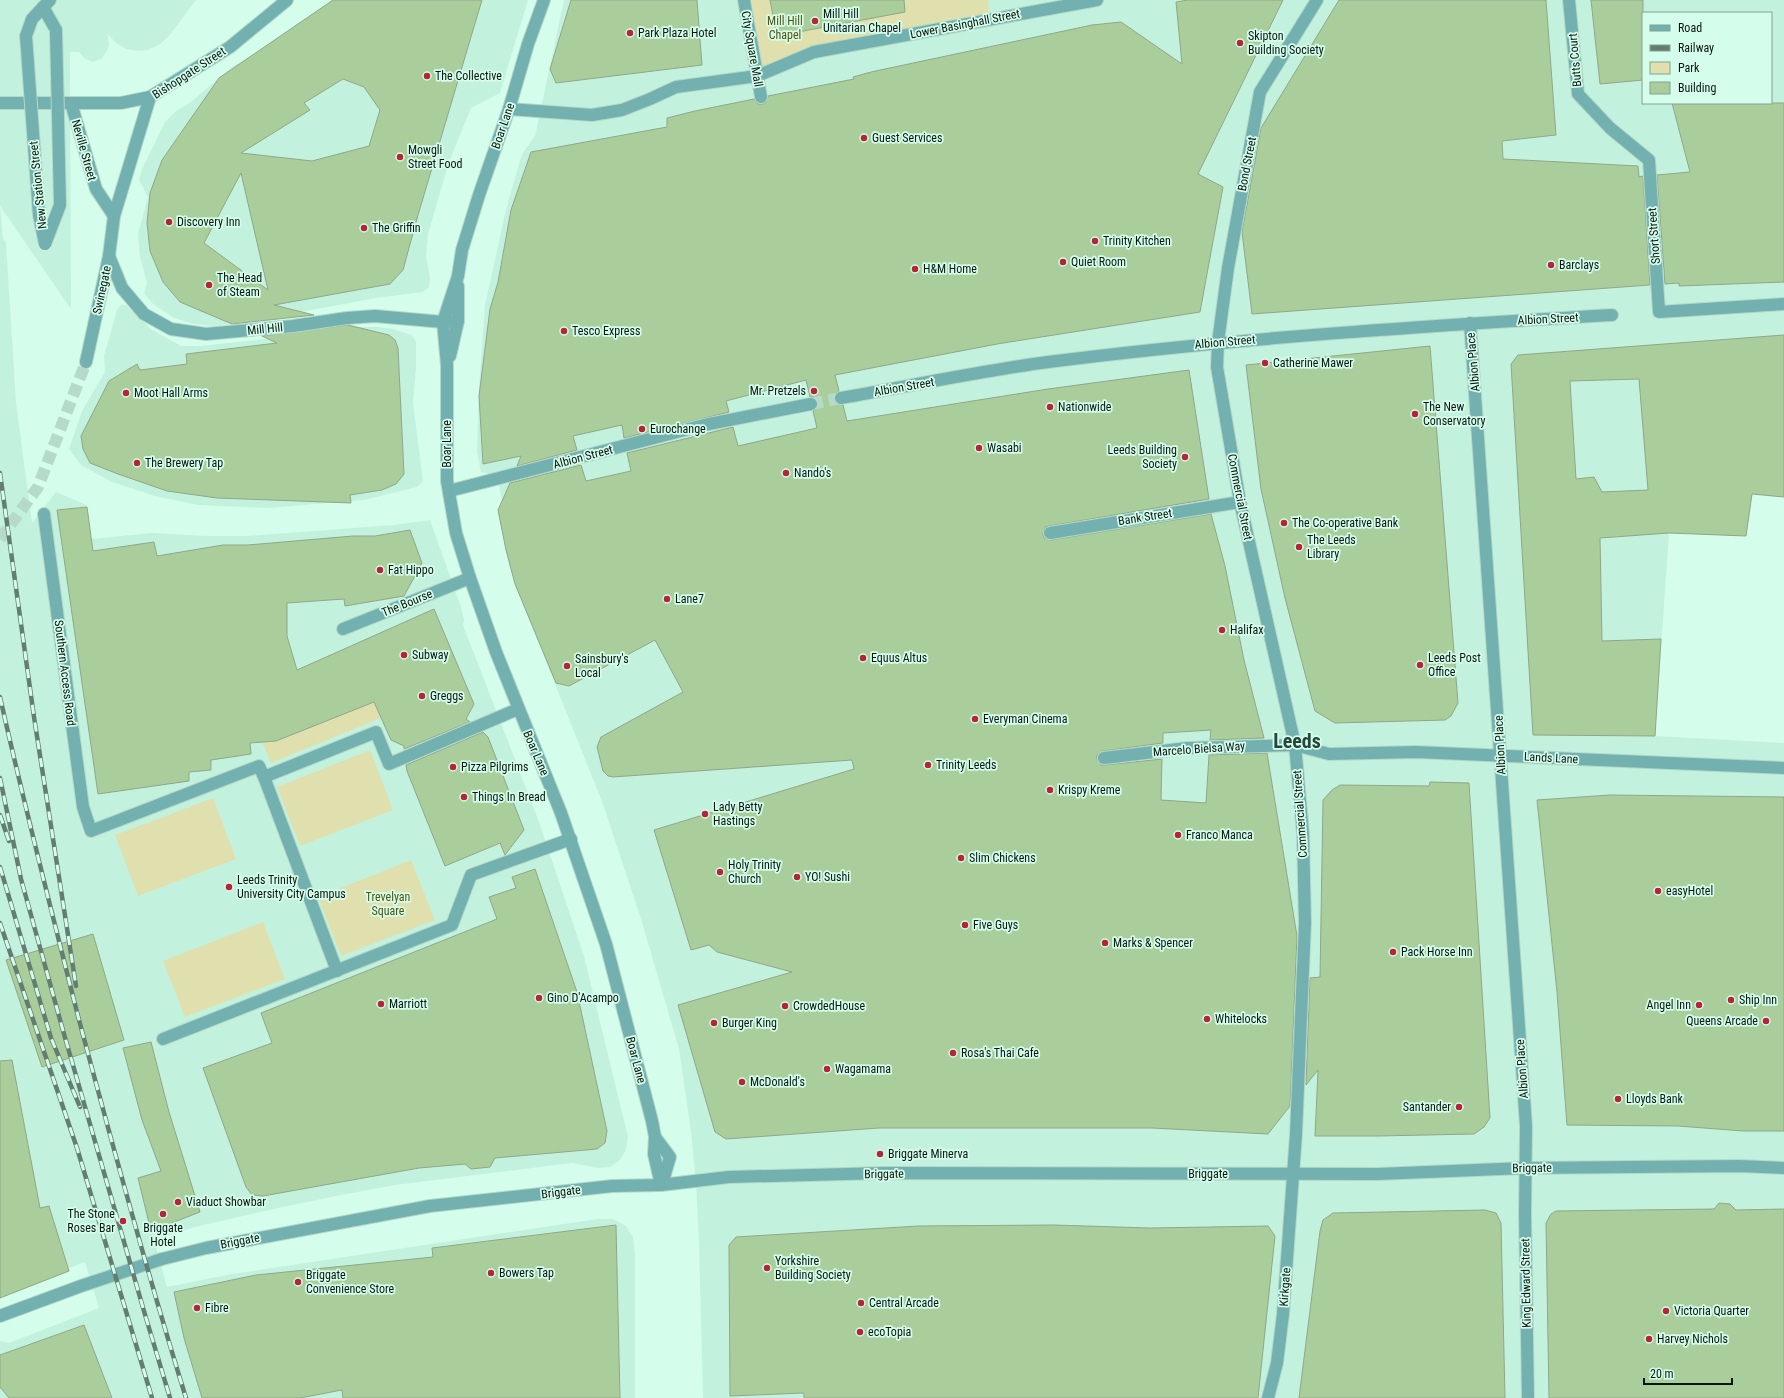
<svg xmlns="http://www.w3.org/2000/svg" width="1784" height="1398" viewBox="0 0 1784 1398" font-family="'Roboto Condensed',sans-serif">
<rect width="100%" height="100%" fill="#d5fdeb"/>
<g fill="#c2f2dd" fill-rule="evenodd">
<path d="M0,0H196L169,36L159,45L147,50L139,51L126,49L115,42L107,33L109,44L107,51L102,58L93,62L85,59L79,52H70L71,309L0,206L3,239L6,242L16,403L32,523L56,492L87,505L91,539L152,533L208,536H246L394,525L430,520L461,607L464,620L463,625L538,819L584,956L628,1137L626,1150L620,1160L610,1167L598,1168L572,1163L395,1185L341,1195L278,1208L195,1227L154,1240L167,1287L232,1274L597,1219H613L626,1226L633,1237L635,1255V1398H0V1341L9,1343L99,1308L85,1262L0,1294Z"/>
<path d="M342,0H528L500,93L471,108L449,162L428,234L426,256L430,278L429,288L422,292L376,298L247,322L213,326L194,324L174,318L153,304L144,293L147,283L140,257L138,234L148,197L139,180L142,169L165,122L176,111L191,102L232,67Z"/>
<path d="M564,0H1784V496L1752,494L1746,536L1669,533L1655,736L1784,743V1398H703L699,1244L696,1181L691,1132L679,1049L641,919L603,804L515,584L506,550L498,510L502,500L497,476L481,472L477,452L479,388L485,305L506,210L522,154L535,136ZM1643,13H1771V103H1643Z"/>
<path d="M121,305H126L151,329L181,346H200L257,340L342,327H378L393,329L412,335L416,342V368L413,403L423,481L417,487L364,500L268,508L198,505L155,496L112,482L81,465L69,449L82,411L105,372L104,356L117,310Z"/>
</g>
<g fill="#dfe0ad">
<path d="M751,0H988L990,19L762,69Z"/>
<path d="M374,701L381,718L271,763L262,742L276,741Z"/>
<path d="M370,750L393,810L300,846L277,787Z"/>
<path d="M213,798L236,859L138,896L115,835Z"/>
<path d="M411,860L435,920L341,956L318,897Z"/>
<path d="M263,922L285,979L185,1017L163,961Z"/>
</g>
<g fill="#a9ce9b" stroke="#91a689" fill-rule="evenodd">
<path d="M333,0H482L418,215L403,270L390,284L274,305L314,315L232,324L180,302L163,282L150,251L147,223L150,193L162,160L219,78ZM343,79L364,87L380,110L369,146L312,161L241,153L310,110L304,103ZM241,173L268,290L204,243Z"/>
<path d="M571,0H697L702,65L556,83L550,69Z"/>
<path d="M770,0H904L905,12L777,36Z"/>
<path d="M1188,0H1283L1198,174L1223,187L1200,312L997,344L835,375L839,391L834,395V399L836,403L843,405L847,421L1048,389L1189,370L1209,499L1049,526L1045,527L1043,534L1044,538L1051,540L1211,514L1225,566L1244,660L1264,738L1210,740L1211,730L1163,733V743L1103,751L1097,755V759L1101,765H1105L1162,759L1161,800L1206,803L1209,755L1267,753L1297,936L1290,1106L1268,1134L1152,1128H879L726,1139L715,1132L678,1005L792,972L717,952L709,945L691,950L654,830L854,769L852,760L613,777L608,776L603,771L597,747L601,737L683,692L655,640L569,686L556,683L515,584L506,550L498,510L510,483L581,465L586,481L631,471L627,453L733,427L738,446L817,428L813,411L818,407V402L814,397H810L806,380L726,401L729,412L624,438L622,425L573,436L577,450L517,466L521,456L483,464L479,396L490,309L498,282L511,210L531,152L667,127V118L695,111L754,99L758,104H763L766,102L768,96L854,79L853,77L871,72L1092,25L1121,22L1182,64L1176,2Z"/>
<path d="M1339,0H1546L1556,135L1502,141L1503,159L1638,166L1639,177L1643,176L1650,285L1252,314L1242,232L1261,128Z"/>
<path d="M1591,0H1643V80L1600,84Z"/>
<path d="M1672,103H1784V282L1679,286V283L1665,284L1657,175L1690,172Z"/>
<path d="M348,325L389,335L395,340L398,348L404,474L396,484L382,490L350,495L351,503L217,498L167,491L118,474L90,463L83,449L81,436L109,381L137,364L140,370L187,364L186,354L277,343L262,336Z"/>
<path d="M1784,335V497L1752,494L1746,536L1669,533L1600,538L1602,641L1661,639L1655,736L1533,735L1511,364L1518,355ZM1639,379L1648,490L1602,492L1594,477L1576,479L1570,381Z"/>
<path d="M1430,346L1458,703L1451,716L1445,720L1335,723L1315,711L1285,598L1261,489L1246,365Z"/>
<path d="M87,507L93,551L154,542L157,556L223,545H248L353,536H375L410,530L422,563L404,596L345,606L344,599L287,603V636L297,670L434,609L474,704L466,719L470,722L404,749V746L391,740L374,702L276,741L250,743L251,754L211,760V770L189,772V781L98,794L57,510Z"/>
<path d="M483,732L488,737L524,830L505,855L500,843L445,866L407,771L406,765Z"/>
<path d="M1430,782L1469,783L1490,1118L1484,1127L1474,1134L1378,1136H1315L1318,1070L1306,1085L1310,978L1320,977L1323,800L1332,790L1340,785L1429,786Z"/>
<path d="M1610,795L1784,797V1131H1743L1678,1126L1567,1125L1557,992L1537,800Z"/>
<path d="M535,869L577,992L607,1131L605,1143L597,1149L495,1158L490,1167L471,1169L465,1164L419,1168L263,1196L252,1195L246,1187L203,1068L272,1043L261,1013L497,919L489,897L516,888L512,877Z"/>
<path d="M93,934L124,1040L42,1067L6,960Z"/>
<path d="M151,1042L169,1112L200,1212L151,1231L138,1178L161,1171L142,1120L123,1048Z"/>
<path d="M12,1060L40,1208L49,1206L69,1271L0,1298V1061Z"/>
<path d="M1719,1203L1730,1204L1736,1210L1784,1209V1398H1549L1546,1223L1551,1214L1556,1211L1714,1209Z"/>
<path d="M1485,1210L1496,1213L1501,1223L1505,1398H1299L1320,1231L1323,1220L1333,1213Z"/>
<path d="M616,1225L620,1398H343L342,1390L300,1398H202L184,1338L174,1292L256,1275L433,1257L432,1248Z"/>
<path d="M1054,1225L1150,1228L1268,1226L1275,1236L1258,1398H804V1393L730,1396L729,1245L736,1237L918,1226Z"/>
<path d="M84,1325L112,1398H9L0,1387V1355Z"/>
</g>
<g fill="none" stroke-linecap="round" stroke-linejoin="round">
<g stroke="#b6daca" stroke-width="12" stroke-dasharray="12 6" stroke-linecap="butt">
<path d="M811,404L841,398"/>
<path d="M0,539L38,487L86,362"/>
</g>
<defs>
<g id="street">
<path d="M544,0L528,44L509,109L479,195L462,250L458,276L443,322L447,365V481L456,533L470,578L496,652L561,813L606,944L652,1121L655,1137L654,1154L661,1185"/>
<path d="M744,0L761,97"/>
<path d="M1569,0L1578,94L1610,128L1649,160L1659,312L1784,304"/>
<path d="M43,7L56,30"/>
<path d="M26,36L32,19L50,0"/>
<path d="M0,103H121L150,97"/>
<path d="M71,103L96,189L114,216"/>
<path d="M509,109L592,115L622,110L650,99L676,87L757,76L814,52L1097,0"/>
<path d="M109,256L122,288L144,314L171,329L206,334L293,326L347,318L375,316L443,322L458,321"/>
<path d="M1470,323L1526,1126L1525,1214L1528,1398"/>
<path d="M450,356L458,321V286"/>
<path d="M86,362L109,256L114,216L150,97L230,47L287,0"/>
<path d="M841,398C910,386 979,371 1048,362C1236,338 1424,326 1612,315"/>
<path d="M449,491L704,425L811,404"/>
<path d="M44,514L83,807L91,831L259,766L264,777L376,732L389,764L518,709"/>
<path d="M1050,533L1240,502"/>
<path d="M343,629L470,578"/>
<path d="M1104,758L1187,748L1295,745L1329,754L1416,752L1784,768"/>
<path d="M264,777L337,971"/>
<path d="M163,1039L452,925L471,875L571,839"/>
<path d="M655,1137L670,1157L662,1184"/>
<path d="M0,1316L81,1286L162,1259L206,1248L430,1206L612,1186L661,1185L729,1177L884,1173L1378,1174L1525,1168L1739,1166L1784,1168"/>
<path d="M1268,1398L1277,1363L1283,1314L1296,1134L1305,923L1303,834L1295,745L1240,502L1217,367L1218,342L1228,268L1260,92L1317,0"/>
</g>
</defs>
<use href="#street" stroke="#b4d8c8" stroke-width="14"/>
<use href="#street" stroke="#73b0b0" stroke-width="12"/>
<defs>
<g id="rail">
<path d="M0,473L34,717L76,986"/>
<path d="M0,697C24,804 51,910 78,1016C112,1144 147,1272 186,1398"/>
<path d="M0,778L21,879L64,1034L146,1318L170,1398"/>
<path d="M0,815L9,841"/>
<path d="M0,867L51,1038L80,1107"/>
<path d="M0,923L77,1148L152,1398"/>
</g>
</defs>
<use href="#rail" stroke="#637d71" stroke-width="4.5"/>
<use href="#rail" stroke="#d5fdeb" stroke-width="3" stroke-dasharray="9" stroke-linecap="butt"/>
<defs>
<g id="street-bridge">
<path d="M26,36L39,215L45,244"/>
<path d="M45,244L60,205L56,30"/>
</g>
</defs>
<use href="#street-bridge" stroke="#b4d8c8" stroke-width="14" stroke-linecap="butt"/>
<use href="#street-bridge" stroke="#73b0b0" stroke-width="12"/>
</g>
<g fill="#b62536" stroke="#d5fdeb" stroke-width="1.5">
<circle cx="815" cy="21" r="4"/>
<circle cx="630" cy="33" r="4"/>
<circle cx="1240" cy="43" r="4"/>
<circle cx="427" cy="76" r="4"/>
<circle cx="864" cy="138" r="4"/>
<circle cx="400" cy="157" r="4"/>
<circle cx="169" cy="222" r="4"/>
<circle cx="364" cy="228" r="4"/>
<circle cx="1095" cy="241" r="4"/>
<circle cx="1063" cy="262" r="4"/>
<circle cx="1551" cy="265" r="4"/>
<circle cx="915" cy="269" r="4"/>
<circle cx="209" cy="285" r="4"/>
<circle cx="564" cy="331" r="4"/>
<circle cx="1265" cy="363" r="4"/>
<circle cx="814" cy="391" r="4"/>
<circle cx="126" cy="393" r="4"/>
<circle cx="1050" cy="407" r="4"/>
<circle cx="1415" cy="414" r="4"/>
<circle cx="642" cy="429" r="4"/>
<circle cx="979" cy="448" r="4"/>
<circle cx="1185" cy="457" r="4"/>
<circle cx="137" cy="463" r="4"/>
<circle cx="786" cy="473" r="4"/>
<circle cx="1284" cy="523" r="4"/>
<circle cx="1299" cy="547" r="4"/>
<circle cx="380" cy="570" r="4"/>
<circle cx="667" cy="599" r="4"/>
<circle cx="1222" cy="630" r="4"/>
<circle cx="404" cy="655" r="4"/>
<circle cx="863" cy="658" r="4"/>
<circle cx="1420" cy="665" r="4"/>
<circle cx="567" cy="666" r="4"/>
<circle cx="422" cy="696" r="4"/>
<circle cx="975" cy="719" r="4"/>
<circle cx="928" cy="765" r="4"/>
<circle cx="453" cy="767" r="4"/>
<circle cx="1050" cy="790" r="4"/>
<circle cx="464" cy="797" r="4"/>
<circle cx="705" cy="814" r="4"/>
<circle cx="1178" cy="835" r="4"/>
<circle cx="961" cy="858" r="4"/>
<circle cx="720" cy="872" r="4"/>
<circle cx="797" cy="877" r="4"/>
<circle cx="229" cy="887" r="4"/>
<circle cx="1658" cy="891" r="4"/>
<circle cx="965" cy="925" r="4"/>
<circle cx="1105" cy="943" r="4"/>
<circle cx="1393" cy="952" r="4"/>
<circle cx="539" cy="998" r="4"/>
<circle cx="1731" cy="1000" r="4"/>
<circle cx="381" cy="1004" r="4"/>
<circle cx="1699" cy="1005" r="4"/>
<circle cx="785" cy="1006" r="4"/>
<circle cx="1207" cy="1019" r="4"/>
<circle cx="1766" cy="1021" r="4"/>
<circle cx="714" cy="1023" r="4"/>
<circle cx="953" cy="1053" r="4"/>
<circle cx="827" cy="1069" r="4"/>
<circle cx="742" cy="1082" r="4"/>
<circle cx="1618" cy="1099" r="4"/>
<circle cx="1459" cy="1107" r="4"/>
<circle cx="880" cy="1154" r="4"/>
<circle cx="178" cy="1202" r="4"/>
<circle cx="163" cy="1214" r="4"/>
<circle cx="123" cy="1221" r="4"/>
<circle cx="767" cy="1268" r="4"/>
<circle cx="491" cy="1273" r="4"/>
<circle cx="298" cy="1282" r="4"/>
<circle cx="861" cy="1303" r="4"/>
<circle cx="197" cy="1308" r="4"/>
<circle cx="1666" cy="1311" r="4"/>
<circle cx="860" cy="1332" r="4"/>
<circle cx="1649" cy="1339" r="4"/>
</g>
<g text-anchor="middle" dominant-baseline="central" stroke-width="3.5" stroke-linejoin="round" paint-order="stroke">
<g font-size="12" fill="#081610" stroke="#d5fdeb" text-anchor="start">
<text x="823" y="14">Mill Hill<tspan x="823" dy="14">Unitarian Chapel</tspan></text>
<text x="638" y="33">Park Plaza Hotel</text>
<text x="1248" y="36">Skipton<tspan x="1248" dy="14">Building Society</tspan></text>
<text x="435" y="76">The Collective</text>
<text x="872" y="138">Guest Services</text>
<text x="408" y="150">Mowgli<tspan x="408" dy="14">Street Food</tspan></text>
<text x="177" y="222">Discovery Inn</text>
<text x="372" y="228">The Griffin</text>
<text x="1103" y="241">Trinity Kitchen</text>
<text x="1071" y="262">Quiet Room</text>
<text x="1559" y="265">Barclays</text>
<text x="923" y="269">H&amp;M Home</text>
<text x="217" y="278">The Head<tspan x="217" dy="14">of Steam</tspan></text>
<text x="572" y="331">Tesco Express</text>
<text x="1273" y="363">Catherine Mawer</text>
<text x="806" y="391" text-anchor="end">Mr. Pretzels</text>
<text x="134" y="393">Moot Hall Arms</text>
<text x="1058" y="407">Nationwide</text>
<text x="1423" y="407">The New<tspan x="1423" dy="14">Conservatory</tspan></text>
<text x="650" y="429">Eurochange</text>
<text x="987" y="448">Wasabi</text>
<text x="1177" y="450" text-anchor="end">Leeds Building<tspan x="1177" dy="14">Society</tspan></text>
<text x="145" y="463">The Brewery Tap</text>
<text x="794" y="473">Nando's</text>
<text x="1292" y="523">The Co-operative Bank</text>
<text x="1307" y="540">The Leeds<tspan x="1307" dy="14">Library</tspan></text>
<text x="388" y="570">Fat Hippo</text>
<text x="675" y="599">Lane7</text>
<text x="1230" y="630">Halifax</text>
<text x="412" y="655">Subway</text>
<text x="871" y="658">Equus Altus</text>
<text x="1428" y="658">Leeds Post<tspan x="1428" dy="14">Office</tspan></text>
<text x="575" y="659">Sainsbury's<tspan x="575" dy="14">Local</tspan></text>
<text x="430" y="696">Greggs</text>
<text x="983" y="719">Everyman Cinema</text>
<text x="936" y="765">Trinity Leeds</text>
<text x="461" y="767">Pizza Pilgrims</text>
<text x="1058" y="790">Krispy Kreme</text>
<text x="472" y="797">Things In Bread</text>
<text x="713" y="807">Lady Betty<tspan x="713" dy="14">Hastings</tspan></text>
<text x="1186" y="835">Franco Manca</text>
<text x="969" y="858">Slim Chickens</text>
<text x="728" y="865">Holy Trinity<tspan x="728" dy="14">Church</tspan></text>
<text x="805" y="877">YO! Sushi</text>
<text x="237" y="880">Leeds Trinity<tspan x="237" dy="14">University City Campus</tspan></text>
<text x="1666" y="891">easyHotel</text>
<text x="973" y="925">Five Guys</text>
<text x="1113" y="943">Marks &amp; Spencer</text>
<text x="1401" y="952">Pack Horse Inn</text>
<text x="547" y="998">Gino D'Acampo</text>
<text x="1739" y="1000">Ship Inn</text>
<text x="389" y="1004">Marriott</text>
<text x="1691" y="1005" text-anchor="end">Angel Inn</text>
<text x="793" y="1006">CrowdedHouse</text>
<text x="1215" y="1019">Whitelocks</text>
<text x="1758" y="1021" text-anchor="end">Queens Arcade</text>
<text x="722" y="1023">Burger King</text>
<text x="961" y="1053">Rosa's Thai Cafe</text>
<text x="835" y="1069">Wagamama</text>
<text x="750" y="1082">McDonald's</text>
<text x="1626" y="1099">Lloyds Bank</text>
<text x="1451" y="1107" text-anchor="end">Santander</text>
<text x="888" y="1154">Briggate Minerva</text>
<text x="186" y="1202">Viaduct Showbar</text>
<text x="115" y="1214" text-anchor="end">The Stone<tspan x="115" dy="14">Roses Bar</tspan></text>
<text x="163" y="1228" text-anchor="middle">Briggate<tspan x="163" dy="14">Hotel</tspan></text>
<text x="775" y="1261">Yorkshire<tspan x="775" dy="14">Building Society</tspan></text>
<text x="499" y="1273">Bowers Tap</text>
<text x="306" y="1275">Briggate<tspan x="306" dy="14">Convenience Store</tspan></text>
<text x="869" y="1303">Central Arcade</text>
<text x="205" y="1308">Fibre</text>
<text x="1674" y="1311">Victoria Quarter</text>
<text x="868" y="1332">ecoTopia</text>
<text x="1657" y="1339">Harvey Nichols</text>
</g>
<g font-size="12" fill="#545309" stroke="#d5fdeb">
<text x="785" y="21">Mill Hill<tspan x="785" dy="14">Chapel</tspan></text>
<text x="388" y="897">Trevelyan<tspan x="388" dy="14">Square</tspan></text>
</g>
<g font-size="12" fill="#081610" stroke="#d5fdeb">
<text transform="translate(965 24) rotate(-11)">Lower Basinghall Street</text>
<text transform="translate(752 49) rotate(80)">City Square Mall</text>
<text transform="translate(1575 60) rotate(-95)">Butts Court</text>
<text transform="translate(189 73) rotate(-33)">Bishopgate Street</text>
<text transform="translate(503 126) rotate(-71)">Boar Lane</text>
<text transform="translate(84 150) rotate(74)">Neville Street</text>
<text transform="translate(1247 164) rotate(-79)">Bond Street</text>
<text transform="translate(38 185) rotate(-96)">New Station Street</text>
<text transform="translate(1654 236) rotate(-94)">Short Street</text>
<text transform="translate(102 290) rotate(-78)">Swinegate</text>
<text transform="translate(1548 319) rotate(-3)">Albion Street</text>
<text transform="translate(265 329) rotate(-6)">Mill Hill</text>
<text transform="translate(1225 342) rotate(-5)">Albion Street</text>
<text transform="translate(1473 362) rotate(-95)">Albion Place</text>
<text transform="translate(904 387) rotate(-10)">Albion Street</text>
<text transform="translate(447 444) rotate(-90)">Boar Lane</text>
<text transform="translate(583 457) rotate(-15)">Albion Street</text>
<text transform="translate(1240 497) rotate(79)">Commercial Street</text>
<text transform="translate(1145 517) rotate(-9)">Bank Street</text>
<text transform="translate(407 603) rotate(-22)">The Bourse</text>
<text transform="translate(65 673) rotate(83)">Southern Access Road</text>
<text transform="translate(1500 745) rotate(-93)">Albion Place</text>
<text transform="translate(1199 749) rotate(-4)">Marcelo Bielsa Way</text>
<text transform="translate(536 753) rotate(67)">Boar Lane</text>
<text transform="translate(1551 758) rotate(3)">Lands Lane</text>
<text transform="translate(1300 814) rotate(-94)">Commercial Street</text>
<text transform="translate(636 1060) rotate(75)">Boar Lane</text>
<text transform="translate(1522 1069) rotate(-94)">Albion Place</text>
<text transform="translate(1532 1168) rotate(-1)">Briggate</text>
<text transform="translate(884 1174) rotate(-1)">Briggate</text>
<text x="1208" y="1174">Briggate</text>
<text transform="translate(561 1192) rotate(-7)">Briggate</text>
<text transform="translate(240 1241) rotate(-11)">Briggate</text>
<text transform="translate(1526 1283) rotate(-91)">King Edward Street</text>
<text transform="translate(1285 1287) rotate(-86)">Kirkgate</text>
</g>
<g font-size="20" font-weight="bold" fill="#244739" stroke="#d5fdeb">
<text x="1297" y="741">Leeds</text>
</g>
</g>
<rect x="1642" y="12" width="130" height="92" fill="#d5fdeb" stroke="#83a193"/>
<rect x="1650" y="25" width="20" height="6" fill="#73b0b0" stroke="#83a193"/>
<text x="1678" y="32" font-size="12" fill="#081610">Road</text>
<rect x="1650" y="45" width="20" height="6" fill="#637d71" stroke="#83a193"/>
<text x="1678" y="52" font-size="12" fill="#081610">Railway</text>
<rect x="1650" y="62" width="20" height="12" fill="#dfe0ad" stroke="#83a193"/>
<text x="1678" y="72" font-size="12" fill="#081610">Park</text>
<rect x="1650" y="82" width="20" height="12" fill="#a9ce9b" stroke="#83a193"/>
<text x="1678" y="92" font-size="12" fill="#081610">Building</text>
<path d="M1644 1378v6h88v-6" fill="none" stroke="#081610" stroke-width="2"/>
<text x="1650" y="1378" font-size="12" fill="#081610" stroke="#d5fdeb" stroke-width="3" paint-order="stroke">20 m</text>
</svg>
